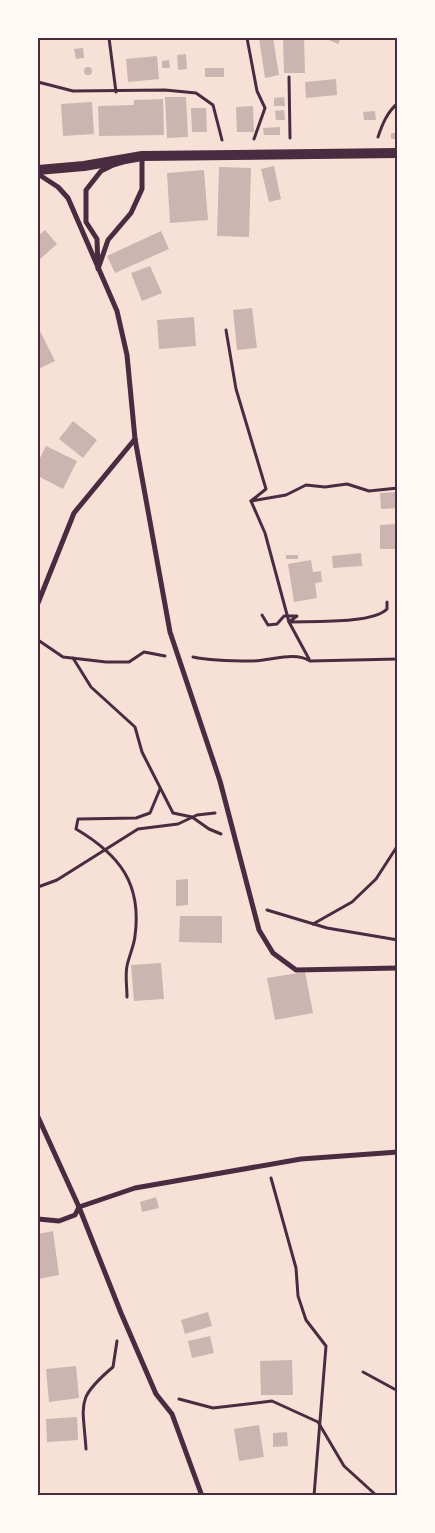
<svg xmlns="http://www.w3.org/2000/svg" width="435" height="1533" viewBox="0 0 435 1533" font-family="'Roboto Condensed',sans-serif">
<rect width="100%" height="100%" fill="#f7e1d7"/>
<g fill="#ccb4b1">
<path d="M259,38H273L279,75L265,78Z"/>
<path d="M283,38H304L305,73H284Z"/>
<path d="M324,38H341L338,44Z"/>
<path d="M83,48L84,58L76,59L74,49Z"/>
<path d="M186,54L187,69L178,70L177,55Z"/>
<path d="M157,56L159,79L128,82L126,59Z"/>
<path d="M169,60L170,68H162V61Z"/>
<circle cx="88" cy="71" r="4"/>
<rect x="205" y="68" width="19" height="9"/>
<path d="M336,79L337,95L306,98L305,82Z"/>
<path d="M165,97H186L188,137L167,138Z"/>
<path d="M284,97L285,106H274V98Z"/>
<path d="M163,99L164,135L99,136L98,106L134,105V100Z"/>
<path d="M92,102L94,134L63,136L61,104Z"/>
<path d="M253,106L254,132H237L236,107Z"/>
<path d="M191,108H206L207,132H192Z"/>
<path d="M284,110L285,120H276L275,111Z"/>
<path d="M375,111L376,120H364L363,112Z"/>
<path d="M280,127V135H264L263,128Z"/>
<rect x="391" y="133" width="7" height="6"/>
<path d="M274,166L281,199L269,202L261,169Z"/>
<path d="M219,167L251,168L249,237L217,236Z"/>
<path d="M204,170L208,220L170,223L167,173Z"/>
<path d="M45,230L57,244L38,261V236Z"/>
<path d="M161,231L169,249L115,273L107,256Z"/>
<path d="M150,266L162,293L142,301L131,273Z"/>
<path d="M252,308L257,348L237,350L233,310Z"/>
<path d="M194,317L196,346L159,349L157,320Z"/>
<path d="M38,327L55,361L38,369Z"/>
<path d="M73,421L97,440L83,458L59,439Z"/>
<path d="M46,446L77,461L63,489L38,476V462Z"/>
<path d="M398,492V508L381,509L380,493Z"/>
<path d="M398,524V549H380V525Z"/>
<path d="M361,553L362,566L333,568L332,556Z"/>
<rect x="286" y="555" width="12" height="4"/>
<path d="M311,560L313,572L321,571L322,582L315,583L317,598L294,602L288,564Z"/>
<path d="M188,879V905L176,906V880Z"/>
<path d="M180,916H222V943L179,942Z"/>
<path d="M161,963L164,999L134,1001L131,965Z"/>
<path d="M305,972L313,1013L275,1020L267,978Z"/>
<path d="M156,1197L159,1208L142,1212L140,1202Z"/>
<path d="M53,1231L59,1275L38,1279V1234Z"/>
<path d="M208,1312L212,1326L185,1334L181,1320Z"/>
<path d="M210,1336L214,1353L192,1358L188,1341Z"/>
<path d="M292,1360L293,1395H261L260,1361Z"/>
<path d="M76,1366L79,1398L49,1402L46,1369Z"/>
<path d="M77,1417L78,1440L47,1442L46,1419Z"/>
<path d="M259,1425L264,1457L239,1461L234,1429Z"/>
<path d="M287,1432L288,1446L273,1447V1433Z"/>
</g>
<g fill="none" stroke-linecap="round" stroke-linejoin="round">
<g stroke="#4a2c40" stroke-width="3">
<path d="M109,38L116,92"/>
<path d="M247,38L257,91L265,108L254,139"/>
<path d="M289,77L290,138"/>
<path d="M38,82L73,91L165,90L196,93L213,105L222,140"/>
<path d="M378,137C382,125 387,112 398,103"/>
<path d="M226,330L236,389L266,489L251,501L286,495L306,485L325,487L347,484L369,491L398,488"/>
<path d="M251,501L265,533L289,622L309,659"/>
<path d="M262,615L268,625L277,624L284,616H297L289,622C311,621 373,624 387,609V602"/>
<path d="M38,640L63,657L106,662H129L144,652L165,656"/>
<path d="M193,657C212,661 232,661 252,661C271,661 294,651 310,661L398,659"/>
<path d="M73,658L91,687L135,727L142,752L173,813L192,817L209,829L221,834"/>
<path d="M38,887L57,880L138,829L178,824L197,815L215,813"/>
<path d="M267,910L327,928L398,940"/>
<path d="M313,924L352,902L376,879L398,845"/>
<path d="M127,997C127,987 125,975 127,966C129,956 134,946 135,936C142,884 120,855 76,829L78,819L136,818L150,813L160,789"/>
<path d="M271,1178L296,1268L298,1296L306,1320L326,1346L314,1496"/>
<path d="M363,1372L398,1391"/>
<path d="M179,1399L213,1408L272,1401L318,1422L344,1466L377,1496"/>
<path d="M86,1449C83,1403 75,1399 113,1367L117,1341"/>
</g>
<g stroke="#4a2c40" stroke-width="5">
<path d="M142,156V189L131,213L108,240L98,269L97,239L86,222V190L101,171L113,165Z"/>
<path d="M38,174L58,187L68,198L117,311L127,355L135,439L170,632L220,781L259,930L273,953L296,970L398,968"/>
<path d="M38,603L74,513L135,439"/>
<path d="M38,1117L79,1207L121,1313L156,1394L172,1414L202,1496"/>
<path d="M38,1219L59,1221L75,1215L79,1207L135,1188L301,1159L398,1152"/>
</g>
<path stroke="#4a2c40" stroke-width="10" d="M38,170L84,166L142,156L398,153"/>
</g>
<rect width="435" height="1533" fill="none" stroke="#fffaf5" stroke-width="78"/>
<rect x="39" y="39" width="357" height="1455" fill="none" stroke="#4a2c40" stroke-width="2"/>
</svg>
